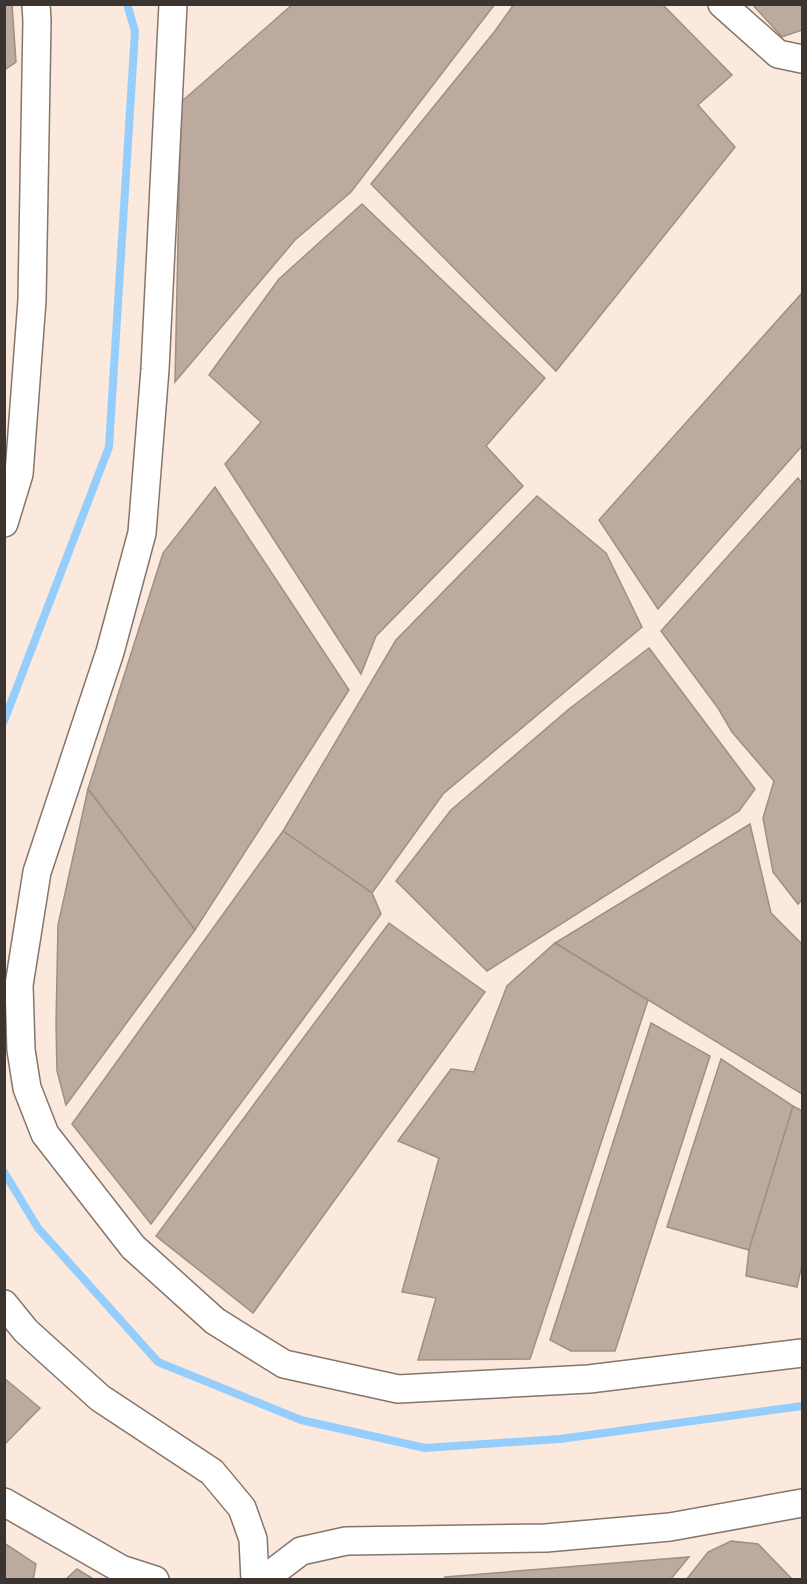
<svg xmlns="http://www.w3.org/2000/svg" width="807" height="1584" viewBox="0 0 807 1584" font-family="'Space Grotesk',sans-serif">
<rect width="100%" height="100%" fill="#fce9dd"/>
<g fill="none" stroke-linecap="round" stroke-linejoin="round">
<g stroke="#95cdfd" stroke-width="8">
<path d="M4,721L109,447L135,31L127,4"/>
<path d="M4,1172L38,1228L158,1362L301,1420L425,1448L560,1439L802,1406"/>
</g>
</g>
<g fill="#bcaa9e" stroke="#a08e83" stroke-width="1.5">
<path d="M4,4H12L16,62L4,70Z"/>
<path d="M293,4H495L351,192L295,240L175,382L181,102Z"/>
<path d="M514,4H662L732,75L698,105L735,147L556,371L371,184L495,31Z"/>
<path d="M752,4H802V30L782,37Z"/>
<path d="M362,204L545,378L486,446L523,486L376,636L361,674L225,464L261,422L209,375L279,279Z"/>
<path d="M802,293V446L658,609L599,520Z"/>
<path d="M798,478L802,483V900L798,904L773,872L763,818L774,781L732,732L718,708L661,631Z"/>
<path d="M215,487L349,690L195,930L88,789L163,553Z"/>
<path d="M537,496L606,553L642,627L443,794L372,893L283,831L396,640Z"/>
<path d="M649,648L755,789L739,811L487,971L396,881L451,810L569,709Z"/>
<path d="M88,789L195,930L66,1105L57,1071L56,1024L58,925Z"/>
<path d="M750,824L771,913L802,944V1094L555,943Z"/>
<path d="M283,831L372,893L381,914L151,1224L72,1124Z"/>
<path d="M389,923L485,992L253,1313L156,1236Z"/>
<path d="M555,943L648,1000L530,1359L418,1360L436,1298L402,1292L439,1158L398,1141L451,1069L474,1072L507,986Z"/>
<path d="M651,1023L710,1056L615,1351H571L550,1340Z"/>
<path d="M721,1059L793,1106L749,1250L667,1227Z"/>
<path d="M793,1106L802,1111V1264L797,1287L746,1276L749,1250Z"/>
<path d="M4,1378L40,1408L4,1445Z"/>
<path d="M731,1541L758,1544L793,1580H686L708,1552Z"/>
<path d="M4,1543L36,1564L33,1580H4Z"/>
<path d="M689,1557L670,1580H443L445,1577Z"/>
<path d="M77,1569L95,1580H65Z"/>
</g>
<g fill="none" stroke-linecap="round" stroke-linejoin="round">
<defs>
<g id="street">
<path d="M173,4L155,369L142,533L110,652L37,872L19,985L21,1050L27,1088L45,1134L133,1247L215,1321L284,1364L398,1389L589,1379L802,1353"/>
<path d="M722,4L778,54L802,59"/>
<path d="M4,523L19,474L32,300L37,21L36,4"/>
<path d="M4,1304L26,1331L100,1398L212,1472L242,1508L253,1539L255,1580"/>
<path d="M4,1502L121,1569L155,1580"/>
<path d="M263,1580L301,1551L346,1541L546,1538L670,1527L802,1503"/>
</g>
</defs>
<use href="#street" stroke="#86756a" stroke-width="30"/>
<use href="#street" stroke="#fff" stroke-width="27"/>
</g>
<rect width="807" height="1584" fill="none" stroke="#3c3430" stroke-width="12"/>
</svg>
